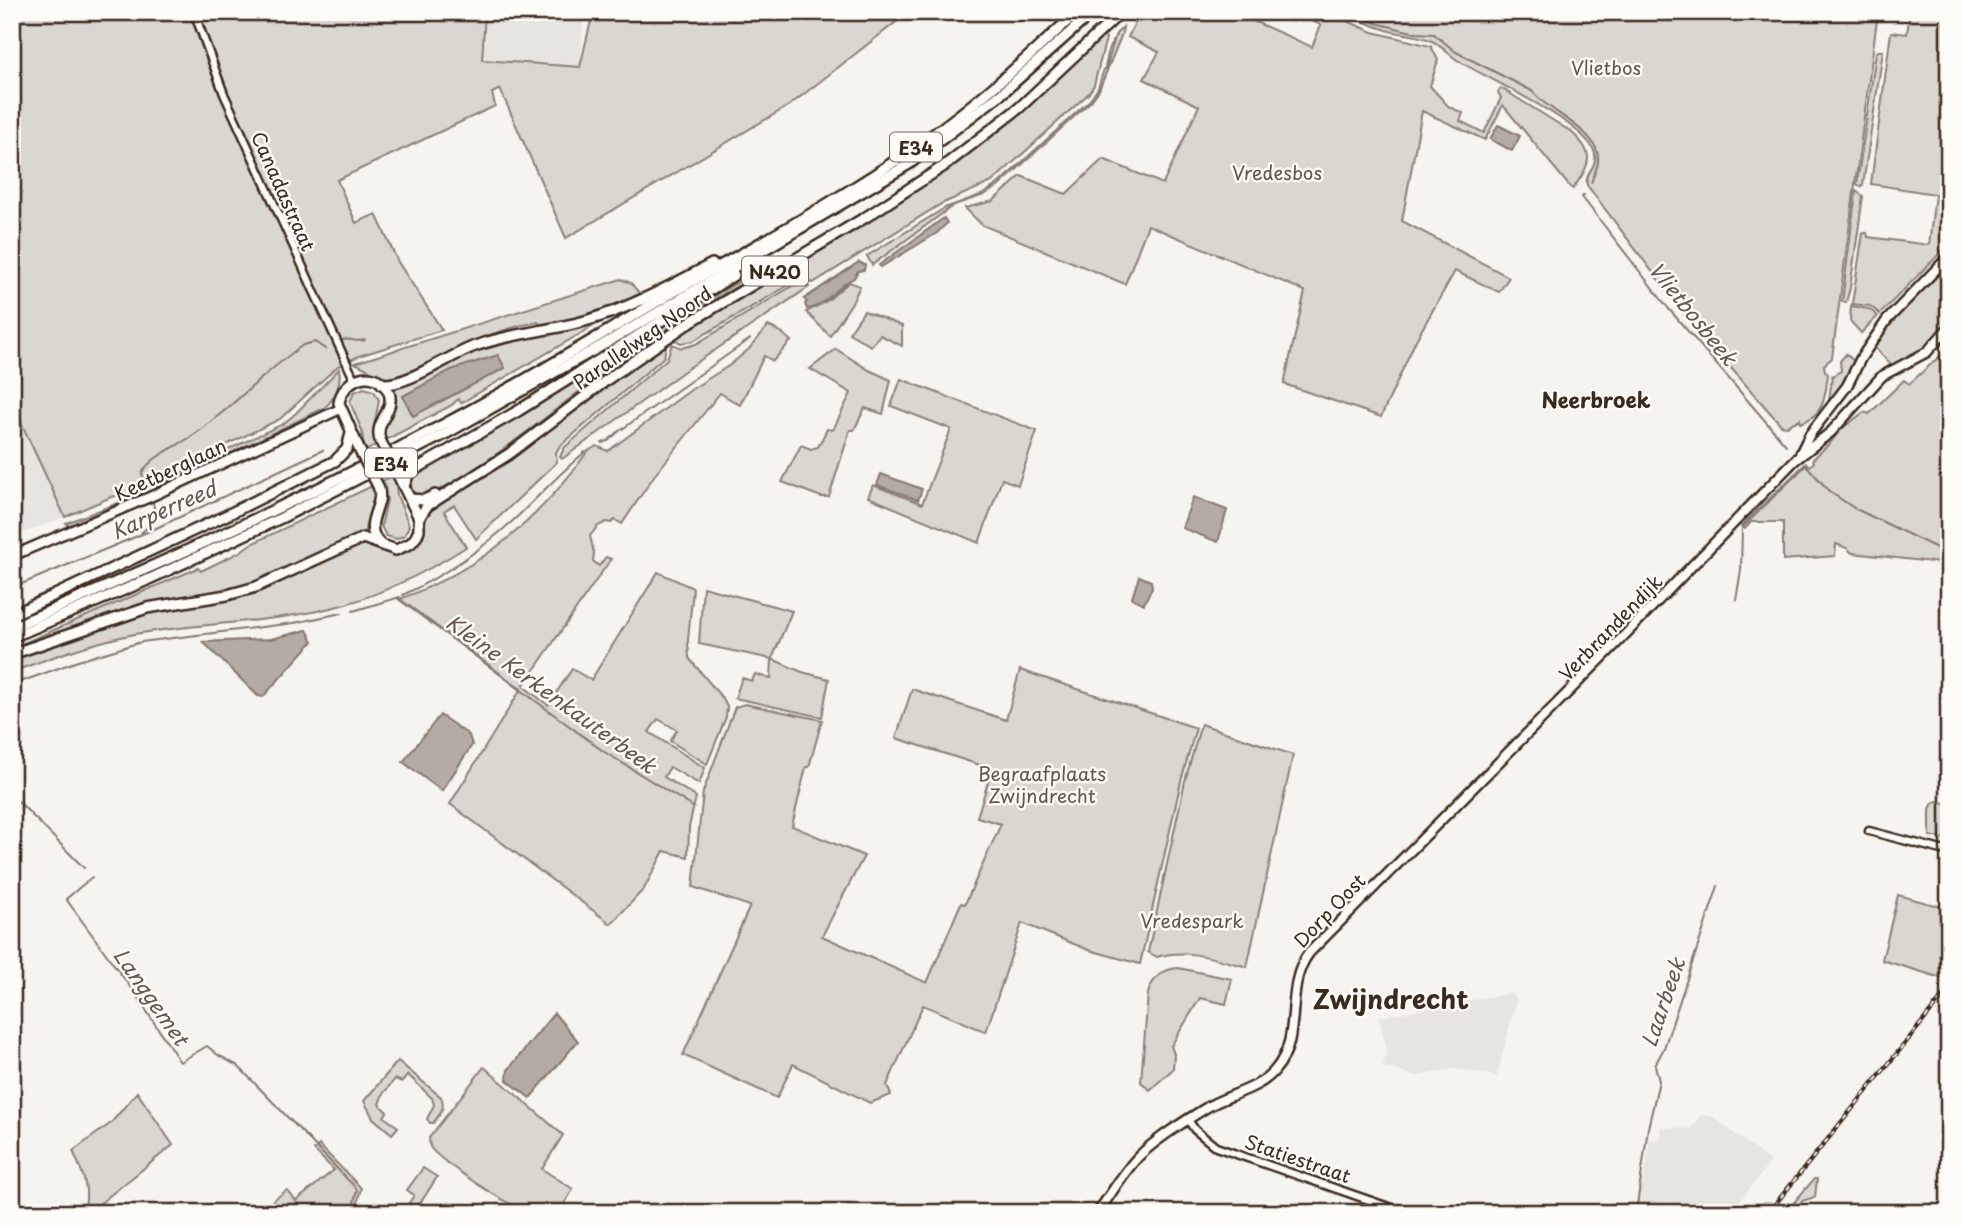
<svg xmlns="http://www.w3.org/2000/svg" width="1961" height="1225" viewBox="0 0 1961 1225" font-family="'Playpen Sans',sans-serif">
<rect width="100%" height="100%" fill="#f5f4ee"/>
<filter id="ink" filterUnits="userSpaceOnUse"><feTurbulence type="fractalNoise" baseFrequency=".0143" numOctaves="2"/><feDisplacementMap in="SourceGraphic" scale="14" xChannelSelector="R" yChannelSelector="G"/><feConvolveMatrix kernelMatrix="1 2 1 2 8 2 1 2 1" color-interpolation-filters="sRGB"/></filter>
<g filter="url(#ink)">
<g fill="#e7e5df">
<path d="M485,12H584L580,67L481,60Z"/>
<path d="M12,403L65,517L12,537Z"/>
<path d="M1511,993L1517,998L1497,1076L1455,1069L1415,1076L1382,1066L1387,1051L1379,1017Z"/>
<path d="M1701,1115L1712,1116L1771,1162L1730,1213H1635L1637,1194L1644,1178L1650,1139L1659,1141L1661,1127L1691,1129Z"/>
</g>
<g fill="#dad6d0" stroke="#8a8077" stroke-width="2" fill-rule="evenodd">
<path d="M12,12H485L482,60L580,67L593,12L874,15L877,12H909L790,105L566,238L500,89L492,93L495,106L337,180L356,223L376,214L398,262L442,330L359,356L338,366L280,419L176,469L162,480L137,492L111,497L65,517L12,403Z"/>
<path d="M1124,12H1128L1103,35L1106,38L1094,85L1089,93L992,182L941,204L813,283L805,279L796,281L693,341L681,343L672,338L892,204L894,205L928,183Z"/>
<path d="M1140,12H1233L1312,47L1321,25L1291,12H1326L1373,32L1431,46L1438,60L1430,86L1449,107L1463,113L1460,121L1484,133L1501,98L1498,92L1501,88L1570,131C1596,153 1591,163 1573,189L1570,187L1503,105L1485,140L1422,111L1402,221L1509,277L1499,292L1455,271L1416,340L1381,417L1284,384L1305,291L1148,225L1125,284L982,225L965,208L993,201L1021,176L1066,194L1103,159L1163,184L1199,106L1144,79L1159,52L1128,37Z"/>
<path d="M1340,12H1878L1832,358L1824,365L1825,371L1828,374C1825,397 1825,415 1800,423V419L1787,426L1781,425L1688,319L1587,185C1584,172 1600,166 1594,151C1583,122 1491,80 1462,63C1451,57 1443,47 1432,41C1420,35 1403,34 1390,31C1374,26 1356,19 1340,12Z"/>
<path d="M1910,12H1949V244L1880,314L1870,306L1852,304L1863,233H1867L1868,237L1929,245L1935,194L1871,184L1891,32L1907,34Z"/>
<path d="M1123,27L1122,34L1099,90L1091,101L999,186L984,195L954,205L872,265L867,256L945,208L983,194L998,184L1090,100L1098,88L1104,69H1106L1116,34Z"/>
<path d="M1878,51H1883L1863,185L1861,187L1857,184L1876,53Z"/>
<path d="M1856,191L1863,196L1850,288L1846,302H1842Z"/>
<path d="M1949,259V323L1931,347L1893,367L1873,346L1891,318Z"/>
<path d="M769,264C762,275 714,298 699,308C658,334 619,361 581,390C555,410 444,501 417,495L412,490L410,481L415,475L502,427L608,360L611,362L641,343L648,335Z"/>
<path d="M621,279L631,283L640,294L589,315L540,325L538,322C489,330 442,355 398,378H385L355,363Z"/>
<path d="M804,282L809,287L687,369L562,459L560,457L564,448L667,359L672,344L682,348L696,344L796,284Z"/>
<path d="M849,282L860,286L853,301L830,336L806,312L827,301Z"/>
<path d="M1851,306L1869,309L1878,316L1861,333L1850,321Z"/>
<path d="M864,311L902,326V346L880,335L871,346L849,333Z"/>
<path d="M611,316L461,403L458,399L452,405L386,440L384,438C384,418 397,416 394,391L399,386L483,345ZM504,368L413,416L403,396Z"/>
<path d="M768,326L781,332L791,341L773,361L764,356L740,405L720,393L654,476L622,524L615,520L611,523L606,522L598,526L590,536L594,553L593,561L599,566L606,557L611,559L523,686L548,705L572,669L591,680L658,572L693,588L688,640L689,658L723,699L727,707L726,717L707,764L670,741L677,730L658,719L649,732L705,768L699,784L670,767L664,777L696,797L689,827L688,857L664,851L644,889L611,924L450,804L521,689L400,599C482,568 537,522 588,451L597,446L608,451L692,389L730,365L749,349Z"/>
<path d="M667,341L664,357L559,447L556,453L557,462L476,539L454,505L444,511L466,547C428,571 390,591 346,604C276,624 201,622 130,635C90,643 50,658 12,672V660L134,616L170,607L231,599L254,594L362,544L394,556L411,551L423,538L426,517L431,508Z"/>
<path d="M1949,348V564L1852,553L1847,548L1836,544L1835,556L1783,560V522H1751L1745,529L1741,526L1806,463L1810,466L1814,462L1813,459L1831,442L1839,431L1864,412L1869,414L1904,380L1909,384Z"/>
<path d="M836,349L869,370L891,380L883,414L865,408L854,430H850L829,497H821L782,482L801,445L811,449L818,447L827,429L833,430L851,393L810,369Z"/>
<path d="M1846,354L1855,362L1848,379L1825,409L1829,401L1832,376L1841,371L1840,361Z"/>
<path d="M339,369C342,383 335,399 324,408L178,479L70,527L66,523L152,490L189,468L283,424L295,414Z"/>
<path d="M901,379L1037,431L1018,485L1002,479L979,543L868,497L873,485L922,504L951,429L891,406Z"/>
<path d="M364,388L374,391L379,400L373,432L376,445L366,451L364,449L362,431L350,402L354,392Z"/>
<path d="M392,476L395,477L397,495L409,525L405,535L396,539L386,536L381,526L387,500L382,481Z"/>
<path d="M372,486C381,498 365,514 365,532L351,540L253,585L219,592L156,602L12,651V648L198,568L201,571L240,552L249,545Z"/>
<path d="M703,587L792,611L772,659L802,672L829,679L822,717L735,698L742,678L752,681L755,674L771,679L772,659L699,644Z"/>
<path d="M1020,670L1196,728L1181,781L1140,964L1089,950L1022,923L986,1032L923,1005L887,1085L891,1095L870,1103L793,1064L777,1098L683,1055L750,906L693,887L703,792L735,707L745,704L822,720L809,767H806L792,826L864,856L822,936L927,983L961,903L965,904L1001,824L977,817L992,769L896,738L912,689L1006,720Z"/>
<path d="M1201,724L1293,755L1247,967C1219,960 1185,947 1157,957L1148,952L1185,781Z"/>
<path d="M1937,801L1949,804V840L1930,836V809L1933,803Z"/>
<path d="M1898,895L1949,909V974L1945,979L1882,960Z"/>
<path d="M1178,968L1232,979L1226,1004L1200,998L1171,1046L1174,1054L1173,1069L1150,1090L1141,1082L1148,994C1152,978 1163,969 1178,968Z"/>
<path d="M398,1061L441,1097C446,1107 440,1115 433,1123H430L427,1119L434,1105L432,1098L408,1075L402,1082L395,1079L383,1094L379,1104L387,1112L384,1117L398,1127L392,1134L373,1118L364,1101Z"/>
<path d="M484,1067L563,1135L542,1169L573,1189L559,1213C550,1213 540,1214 532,1213C513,1210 441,1162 430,1147L429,1138Z"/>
<path d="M137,1092L173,1145L93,1209L84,1213C90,1187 83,1174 73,1151L111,1123Z"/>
<path d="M319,1145L361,1188L357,1204L363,1213H256L287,1190L296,1201L334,1170L314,1150Z"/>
<path d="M423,1168L437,1177L414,1213H403L414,1195L407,1190Z"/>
<path d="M1814,1179H1817L1815,1197L1802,1201L1793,1213H1785Z"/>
</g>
<g fill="#b4aca4" stroke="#84786e" stroke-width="2">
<path d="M1498,125L1520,136L1512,151L1490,139Z"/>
<path d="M944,218L947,223L937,233L881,267L879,265Z"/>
<path d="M859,262L865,265L864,270L858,271L854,278C840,283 825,307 807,309L805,304L807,302L804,299Z"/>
<path d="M498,355L505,368L413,416L403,396L451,370Z"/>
<path d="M881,474L922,489L918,500L877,485Z"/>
<path d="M1193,497L1227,510L1218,542L1182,528Z"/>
<path d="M1139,576L1151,581L1152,587L1144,604L1132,598Z"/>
<path d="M307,630L313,641L263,697L258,696L203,642L271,639Z"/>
<path d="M440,715L469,735L472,745L442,791L403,762Z"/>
<path d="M554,1013L578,1041L530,1098L507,1080L508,1070Z"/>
</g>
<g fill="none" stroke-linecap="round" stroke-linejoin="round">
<g stroke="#84786e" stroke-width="2">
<path d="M1350,12L1376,23L1416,33L1434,34L1456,52L1532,91C1548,113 1602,131 1598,162C1597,169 1593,176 1591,183"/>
<path d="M1105,68L1109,49L1116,35"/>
<path d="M1584,195L1582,197L1668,308L1786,445"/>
<path d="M342,340C351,338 357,343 365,340"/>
<path d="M602,443L608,441L618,432L750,339"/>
<path d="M146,488L142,474C148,458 174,448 189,438C230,411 262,373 303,345L315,342L325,349"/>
<path d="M141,533C151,525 157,517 153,503"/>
<path d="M12,588L152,530L323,450"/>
<path d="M403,595C445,575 484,548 518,516C541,494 560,473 585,452"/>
<path d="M397,598L603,751L693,807"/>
<path d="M1736,600L1741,570L1742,528L1806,465L1830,492L1854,508L1949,554"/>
<path d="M353,611L400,597"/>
<path d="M12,685L78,661L141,642L294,623L342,613"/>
<path d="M12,795L84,868"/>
<path d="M92,877L66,899L134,992L180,1062L207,1046L218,1055L238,1066L353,1185L357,1190L354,1202L357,1213"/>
<path d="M1636,1213L1648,1128L1659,1081L1655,1065L1664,1048L1718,886"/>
</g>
<defs>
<g id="minor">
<path d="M194,12L224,94L354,379"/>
<path d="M1869,831L1949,852"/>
<path d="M1188,1120L1195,1130L1216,1147L1406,1213"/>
</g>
<g id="major">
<path d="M1800,454L1810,434L1847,386L1861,358L1887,320L1949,256"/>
<path d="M12,556L152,496L340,409"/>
<path d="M1097,1213C1111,1195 1123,1172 1139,1156C1157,1138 1188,1119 1209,1106C1230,1094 1260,1089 1275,1070C1304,1037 1283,987 1309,953L1613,647L1795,460L1831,432L1882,376L1927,352L1949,327"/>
</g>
<g id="highway">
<path d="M382,384C407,386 450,355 475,346C511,333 549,331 585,321C629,309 672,285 712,264"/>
<path d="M360,451L339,403C343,379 372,366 387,389C399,408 373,421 380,440"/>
<path d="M378,486C386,507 361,522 379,543"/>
<path d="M404,486L409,473L416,469L518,411L734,275"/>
<path d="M410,499L424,500L435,495"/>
<path d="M419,518L427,506L509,454L612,376L690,322L866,217L944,166L1019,108L1121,12"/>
<path d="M12,615L229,514L335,461L347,449L351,433"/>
<path d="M12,627C157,566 300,501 439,427C516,387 590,341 665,297C751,248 839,201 920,144C976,105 1027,59 1077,12"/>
<path d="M12,637L145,581L281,518L447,433L601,346L909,164L1001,94L1093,12"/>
<path d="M12,654L147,608L227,595L256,587L363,538L396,550L411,543L416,537L419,530V518L398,475"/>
</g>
</defs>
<use href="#minor" stroke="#3b2a1e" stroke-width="11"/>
<use href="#major" stroke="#3b2a1e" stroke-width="13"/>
<use href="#highway" stroke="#3b2a1e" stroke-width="14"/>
<use href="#minor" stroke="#fdfcf7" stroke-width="6"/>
<use href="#major" stroke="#fdfcf7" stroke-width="8"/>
<use href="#highway" stroke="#fdfcf7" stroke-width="9"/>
<defs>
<path id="rail" d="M1768,1213L1949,989"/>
</defs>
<use href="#rail" stroke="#3b2a1e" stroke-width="4.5"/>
<use href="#rail" stroke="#fdfcf7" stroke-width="2" stroke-dasharray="5" stroke-linecap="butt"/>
<defs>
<g id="highway-bridge">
<path d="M380,440L398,475"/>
<path d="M360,451L378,486"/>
</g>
</defs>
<use href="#highway-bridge" stroke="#3b2a1e" stroke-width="14" stroke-linecap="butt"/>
<use href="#highway-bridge" stroke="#fdfcf7" stroke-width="9"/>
</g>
</g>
<g text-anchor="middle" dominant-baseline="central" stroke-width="5" stroke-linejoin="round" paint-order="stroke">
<g fill="#fdfcf7" stroke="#75695f" stroke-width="2">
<rect x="890" y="132.5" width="52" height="29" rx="5"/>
<rect x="742" y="256.5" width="66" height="29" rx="5"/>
<rect x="365" y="448.5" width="52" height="29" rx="5"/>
</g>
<g font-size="18" font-weight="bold" fill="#3b2a1e">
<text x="916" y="147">E34</text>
<text x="775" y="271">N420</text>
<text x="391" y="463">E34</text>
</g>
<g font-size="19" fill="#63554a" stroke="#fdfcf7">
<text x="1606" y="67">Vlietbos</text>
<text x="1277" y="172">Vredesbos</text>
<text x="1042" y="773">Begraafplaats<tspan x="1042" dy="22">Zwijndrecht</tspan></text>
<text x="1192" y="920">Vredespark</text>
</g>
<g font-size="19" fill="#3b2a1e" stroke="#fdfcf7">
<text transform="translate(284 191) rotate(66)">Canadastraat</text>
<text transform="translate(642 337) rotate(-35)">Parallelweg Noord</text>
<text transform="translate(170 469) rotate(-25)">Keetberglaan</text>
<text transform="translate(1610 627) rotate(-46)">Verbrandendijk</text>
<text transform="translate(1329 910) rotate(-46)">Dorp Oost</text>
<text transform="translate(1298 1158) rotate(19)">Statiestraat</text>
</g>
<g font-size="21" font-style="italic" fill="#65584d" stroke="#fdfcf7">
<text transform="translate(1694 313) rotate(51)">Vlietbosbeek</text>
<text transform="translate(163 509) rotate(-24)">Karperreed</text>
<text transform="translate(552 693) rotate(36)">Kleine Kerkenkauterbeek</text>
<text transform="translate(152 996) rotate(55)">Langgemet</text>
<text transform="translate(1662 1002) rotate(-71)">Laarbeek</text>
</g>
<g font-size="21" font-weight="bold" fill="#3b2a1e" stroke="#fdfcf7">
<text x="1596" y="399">Neerbroek</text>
</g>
<g font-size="26" font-weight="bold" fill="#3b2a1e" stroke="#fdfcf7">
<text x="1391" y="998">Zwijndrecht</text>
</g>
</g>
<rect width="1961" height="1225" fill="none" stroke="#fdfcf7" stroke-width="42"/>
<rect x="21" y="21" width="1919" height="1183" fill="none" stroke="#3b2a1e" stroke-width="2.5" filter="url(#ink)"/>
</svg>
